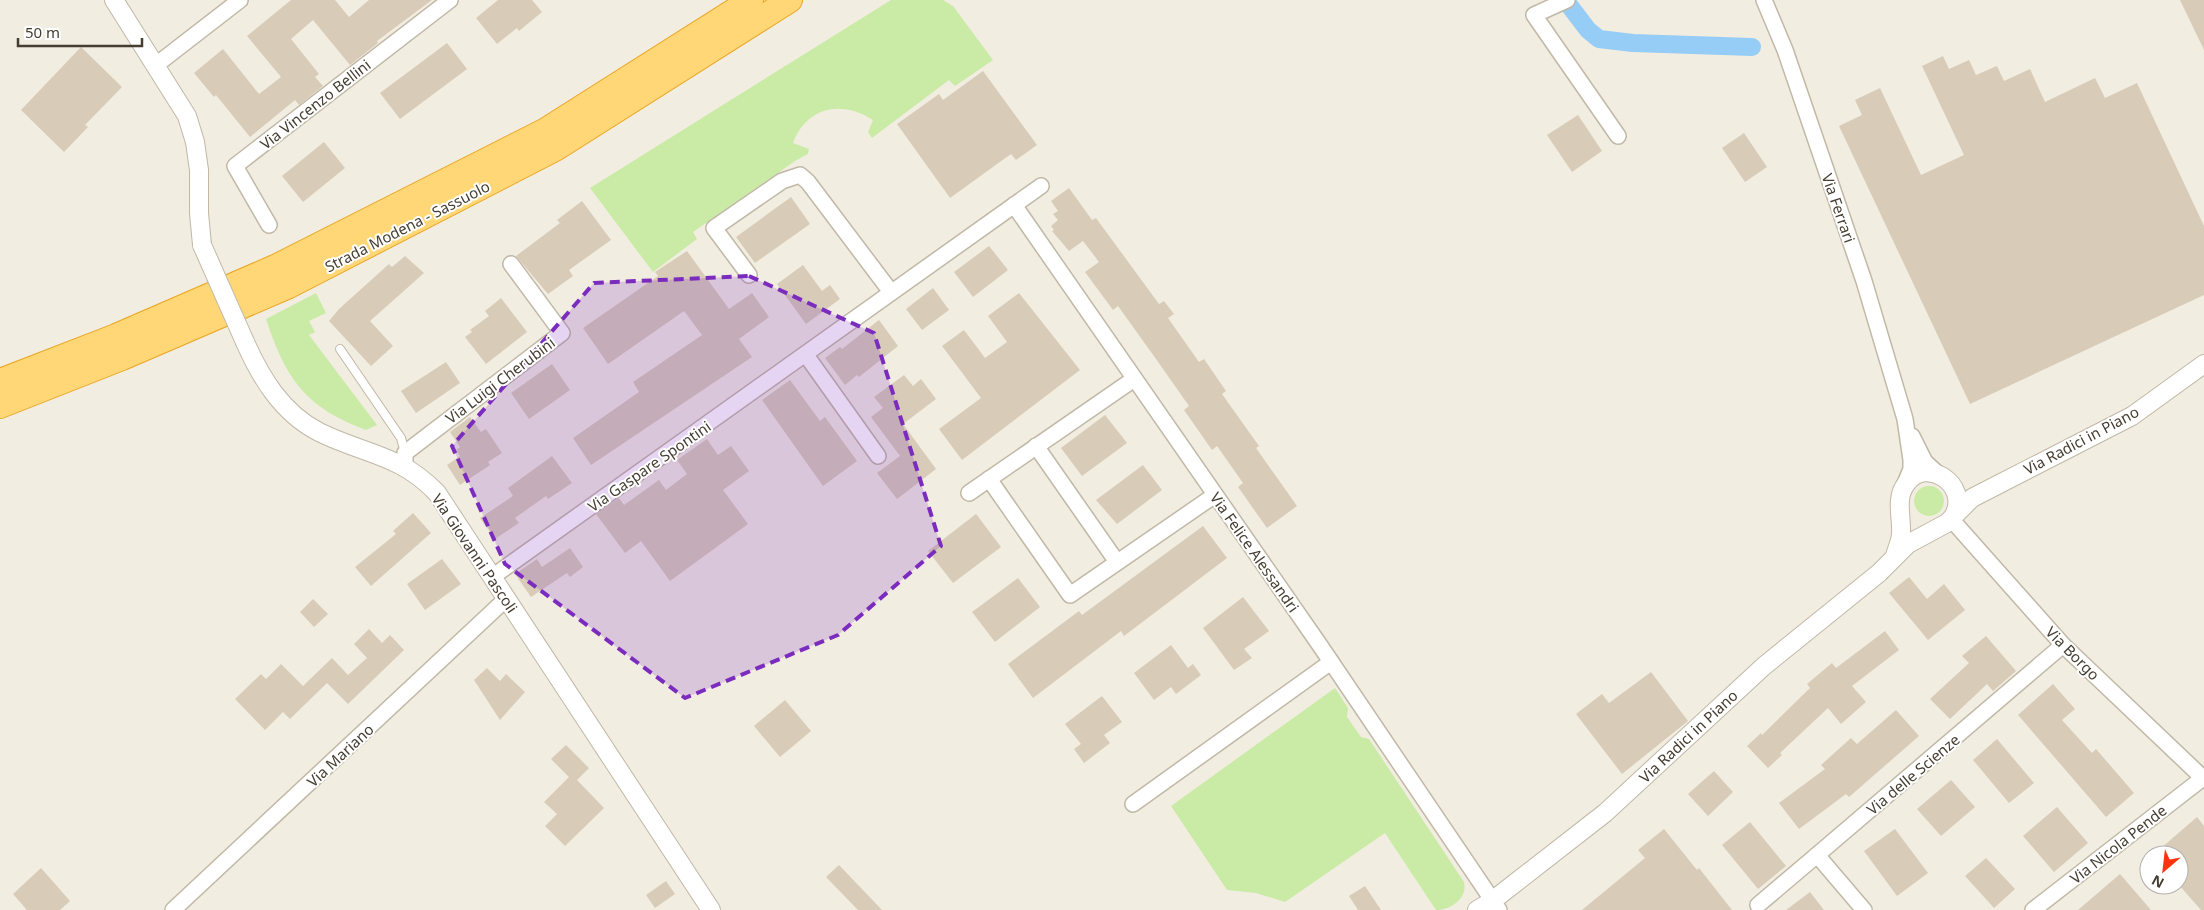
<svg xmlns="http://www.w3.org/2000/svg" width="2204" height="910" viewBox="0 0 2204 910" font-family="'Noto Sans',sans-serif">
<rect width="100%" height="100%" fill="#f2ede1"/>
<g fill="#caeba5">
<path d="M891,0H943L953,6L993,60L955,86L949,80L872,138L868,132L873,120C842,100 807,106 793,143L809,149L808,154L795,161L693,232L697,239L653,272L590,188Z"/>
<path d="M316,293L326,313L309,321L315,332L309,335L377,425L366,430C305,407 286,379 266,319Z"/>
<circle cx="1929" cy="501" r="15"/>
<path d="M1335,688L1348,708L1347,717L1361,737L1369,739L1464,882C1468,898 1451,910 1436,910L1385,833L1285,902L1256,893L1227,890L1171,806Z"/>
</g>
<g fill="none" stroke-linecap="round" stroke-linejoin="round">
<path stroke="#96cdf6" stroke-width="18" d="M1569,5L1588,30L1599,39L1633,43L1752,47"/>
</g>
<g fill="#d8ccb8">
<path d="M291,0H335L349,17L369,0H432L377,41L378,43L350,65L313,20L291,39L319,74L315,77L323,86L299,105L295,100L250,137L216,95L214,97L194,73L223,49L259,94L281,77L247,36Z"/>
<path d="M498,0H532L542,12L519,31L517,28L497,44L476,18Z"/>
<path d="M2180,0H2204V50Z"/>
<path d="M447,43L467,69L400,119L380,93Z"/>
<path d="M81,47L122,87L85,125L88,127L64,152L21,110Z"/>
<path d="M1943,56L1949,69L1969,60L1976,75L1997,66L2004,81L2030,69L2045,102L2095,78L2105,98L2137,83L2204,226V295L1970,404L1839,126L1862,115L1855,100L1880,88L1921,175L1964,155L1922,66Z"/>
<path d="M983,71L1037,145L1016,160L1011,154L950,198L897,124L939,94L943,100Z"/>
<path d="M1578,115L1602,151L1572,172L1547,135Z"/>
<path d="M1744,133L1767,167L1745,182L1722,148Z"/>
<path d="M324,142L345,168L303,202L282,176Z"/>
<path d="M1069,188L1092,220L1096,218L1159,304L1164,301L1174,314L1168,318L1199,362L1204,359L1226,391L1222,394L1259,446L1256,448L1297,506L1267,528L1238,487L1243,483L1217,446L1212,450L1184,410L1189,406L1156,359L1118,306L1113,310L1085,272L1099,262L1083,241L1069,251L1052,231L1054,230L1051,226L1058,220L1053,214L1058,211L1051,201Z"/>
<path d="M791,197L810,224L755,263L736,237Z"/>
<path d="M582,201L611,240L569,270L573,276L548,294L516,256L560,223L557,220Z"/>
<path d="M989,246L1008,270L973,297L954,272Z"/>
<path d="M687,251L729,309L752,293L769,317L739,339L752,357L591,465L573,438L639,392L633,382L702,335L684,311L608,364L583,328L658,276L655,272Z"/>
<path d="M405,256L424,273L370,321L393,346L371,366L329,321L339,309L389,264L392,267Z"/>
<path d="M803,265L822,291L830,285L840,299L806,324L777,284Z"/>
<path d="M933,288L949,310L922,330L906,309Z"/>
<path d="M1019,293L1080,370L962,460L939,429L981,398L942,346L964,330L985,358L1007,342L988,316Z"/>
<path d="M501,298L527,332L486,364L465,337L472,332L470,330L489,316L485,311Z"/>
<path d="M879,320L898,346L859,377L857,375L845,385L825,358L840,347L842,349Z"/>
<path d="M446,362L460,383L416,413L401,391Z"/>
<path d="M552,364L570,390L529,419L511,393Z"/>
<path d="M904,375L913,386L921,379L936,399L903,424L936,469L897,499L877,473L900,456L871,417L883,408L874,397Z"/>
<path d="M790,380L820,421L825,417L857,461L823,486L762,400Z"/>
<path d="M1105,415L1127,443L1082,476L1061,448Z"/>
<path d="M470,417L481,432L486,429L502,453L488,462L490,465L460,485L447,465L460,456L456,450L460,447L450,432Z"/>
<path d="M707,439L718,455L731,446L749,471L723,490L748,524L670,581L641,541L625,553L596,514L619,498L624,505L659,480L666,490L687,474L677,460Z"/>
<path d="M552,456L572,483L548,499L546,496L515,518L519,523L495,539L480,518L513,496L508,488Z"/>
<path d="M1143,465L1162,490L1117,524L1096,500Z"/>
<path d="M413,513L431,533L371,586L355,567L396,534L393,531Z"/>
<path d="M976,514L1001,547L953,583L928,551Z"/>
<path d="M1203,526L1227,558L1124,636L1121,631L1033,698L1008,664L1079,611L1082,615Z"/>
<path d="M570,548L583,567L570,577L567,573L531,597L515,574L537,559L542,567Z"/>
<path d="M442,559L461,584L425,610L407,584Z"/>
<path d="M1909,577L1927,599L1944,584L1965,610L1928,640L1889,593Z"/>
<path d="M1018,578L1040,607L995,642L972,612Z"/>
<path d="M1243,597L1269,631L1244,649L1252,658L1234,670L1203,628Z"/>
<path d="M313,599L328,614L314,627L300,612Z"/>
<path d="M369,629L382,643L390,635L404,650L348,704L327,683L290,719L283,712L265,730L235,699L261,674L266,679L281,664L303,686L332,658L348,675L367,658L354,644Z"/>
<path d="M1885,631L1899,650L1852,686L1866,702L1841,724L1828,708L1780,753L1782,755L1768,768L1747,746L1761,733L1762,735L1810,688L1807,684L1832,663L1836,668Z"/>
<path d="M1986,636L2016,671L1993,691L1987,684L1950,719L1930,699L1969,663L1962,656Z"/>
<path d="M1171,645L1188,668L1193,664L1201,675L1176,694L1171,687L1154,700L1134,673Z"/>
<path d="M487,668L500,681L506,674L525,692L500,720L474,680Z"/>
<path d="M1651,672L1688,721L1622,774L1576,714L1602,694L1609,703Z"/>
<path d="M2053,684L2075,709L2062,720L2092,753L2096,749L2134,793L2106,817L2018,715Z"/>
<path d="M1102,696L1122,722L1104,735L1110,743L1084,763L1074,749L1081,744L1065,724Z"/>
<path d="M785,700L811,731L780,757L754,726Z"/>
<path d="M1896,710L1919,736L1849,797L1846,794L1799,829L1779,803L1825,769L1821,765L1851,738L1857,744Z"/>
<path d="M1997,739L2034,783L2009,803L1973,760Z"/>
<path d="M566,745L589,768L577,780L604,808L565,846L545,826L557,814L544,802L569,777L551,759Z"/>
<path d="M1714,771L1733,792L1708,816L1688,794Z"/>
<path d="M1951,780L1975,807L1941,836L1917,809Z"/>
<path d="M2057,807L2088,843L2054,872L2023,836Z"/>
<path d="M2197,817L2204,826V910H2201L2179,885V855H2153Z"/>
<path d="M1750,822L1786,866L1758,889L1722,845Z"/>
<path d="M1664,829L1697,870L1699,868L1732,910H1582L1645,858L1638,850Z"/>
<path d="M1895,829L1928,873L1897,896L1864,851Z"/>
<path d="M1986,858L2015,889L1994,908L1965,876Z"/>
<path d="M839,865L882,910H858L826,877Z"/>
<path d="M41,868L70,901L60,910H27L13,894Z"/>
<path d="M2120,874L2151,910H2078Z"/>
<path d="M666,881L675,894L655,908L646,895Z"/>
<path d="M1365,886L1381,910H1358L1349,896Z"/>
<path d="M1810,892L1824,910H1786Z"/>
</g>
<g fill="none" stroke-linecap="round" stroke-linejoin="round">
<defs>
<path id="service" d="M340,349L401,438L405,453"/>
<g id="minor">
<path d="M1567,0L1534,15L1618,136"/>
<path d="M1764,0L1785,50L1864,281L1905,419L1911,460V469L1904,486"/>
<path d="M156,65L240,0"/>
<path d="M1014,205L1319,644L1499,910"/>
<path d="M269,225L235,166L450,0"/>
<path d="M749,275L714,228L782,181L800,175L808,182L891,292"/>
<path d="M806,355L878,456"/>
<path d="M1912,436L1925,462L1937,473"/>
<path d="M1036,446L1117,562"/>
<path d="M405,466V453L562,333L511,264"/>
<path d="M989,479L1070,595L1215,495"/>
<path d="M969,493L1134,379"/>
<path d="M1951,519L2063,645L2204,779"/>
<path d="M492,577L1041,186"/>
<path d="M1133,804L1331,662"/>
<path d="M1758,905L1817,855"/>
<path d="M173,910L506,599"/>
<path d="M1864,910L1817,855L2063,645"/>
<path d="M2033,910L2203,778"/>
</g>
<g id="tertiary">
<path d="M114,0L187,116L195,142L199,170V213L202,245"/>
<path d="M245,342C261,378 282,413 319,432C363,454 400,454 437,493L711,910"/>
<path d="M1895,556C1897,548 1901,541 1901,533C1902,517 1895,498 1906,484C1926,455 1970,485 1954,515"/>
<path d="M1477,910L1492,901L1605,813L1764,666L1879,573L1908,544L1947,523L1972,498L2132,416L2204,364"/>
</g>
<g id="trunk">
<path d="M0,381L116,336L275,267L546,130L751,0"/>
<path d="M0,406L122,358L289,286L555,149L790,0"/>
</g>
</defs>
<use href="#service" stroke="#c1b8a6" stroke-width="10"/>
<use href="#minor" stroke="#c1b8a6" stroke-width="18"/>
<use href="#tertiary" stroke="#c1b8a6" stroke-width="20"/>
<use href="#trunk" stroke="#eba522" stroke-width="26"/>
<use href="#service" stroke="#fff" stroke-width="8"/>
<use href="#minor" stroke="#fff" stroke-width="15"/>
<use href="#tertiary" stroke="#fff" stroke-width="18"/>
<use href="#trunk" stroke="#ffd776" stroke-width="24"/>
<defs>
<path id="tertiary-bridge" d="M202,245L245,342"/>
</defs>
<use href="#tertiary-bridge" stroke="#c1b8a6" stroke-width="20" stroke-linecap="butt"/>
<use href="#tertiary-bridge" stroke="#fff" stroke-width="18"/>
</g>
<path fill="#7b2cbf" fill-opacity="0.2" stroke="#7b2cbf" stroke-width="4" stroke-dasharray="10 6" stroke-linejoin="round" d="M749,276L874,333L941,546L838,635L685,698L505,564L452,446L594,283Z"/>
<g text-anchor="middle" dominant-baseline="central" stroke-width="4" stroke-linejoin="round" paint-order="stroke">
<g font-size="15" fill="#443d31" stroke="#fff">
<text transform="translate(315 104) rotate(-38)">Via Vincenzo Bellini</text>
<text transform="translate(1839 208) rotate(71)">Via Ferrari</text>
<text transform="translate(407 226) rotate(-27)">Strada Modena - Sassuolo</text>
<text transform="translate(500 380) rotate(-37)">Via Luigi Cherubini</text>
<text transform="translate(2081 440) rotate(-28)">Via Radici in Piano</text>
<text transform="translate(649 466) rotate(-35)">Via Gaspare Spontini</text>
<text transform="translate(1255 552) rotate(55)">Via Felice Alessandri</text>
<text transform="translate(475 553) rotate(56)">Via Giovanni Pascoli</text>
<text transform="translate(2073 653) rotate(45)">Via Borgo</text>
<text transform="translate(1688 736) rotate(-43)">Via Radici in Piano</text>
<text transform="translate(340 755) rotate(-43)">Via Mariano</text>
<text transform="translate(1913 774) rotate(-40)">Via delle Scienze</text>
<text transform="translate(2118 844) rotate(-38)">Via Nicola Pende</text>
</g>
</g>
<g transform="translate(2164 870) rotate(208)"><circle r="24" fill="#ffffff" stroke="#b4b1ad"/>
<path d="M0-4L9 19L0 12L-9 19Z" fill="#ff340b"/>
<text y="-8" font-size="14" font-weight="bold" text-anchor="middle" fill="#443d31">N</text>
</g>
<path d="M18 38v8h124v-8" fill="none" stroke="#443d31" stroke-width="2.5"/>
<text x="25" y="38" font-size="15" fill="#443d31" stroke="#ffffff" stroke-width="4" paint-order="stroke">50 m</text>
</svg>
